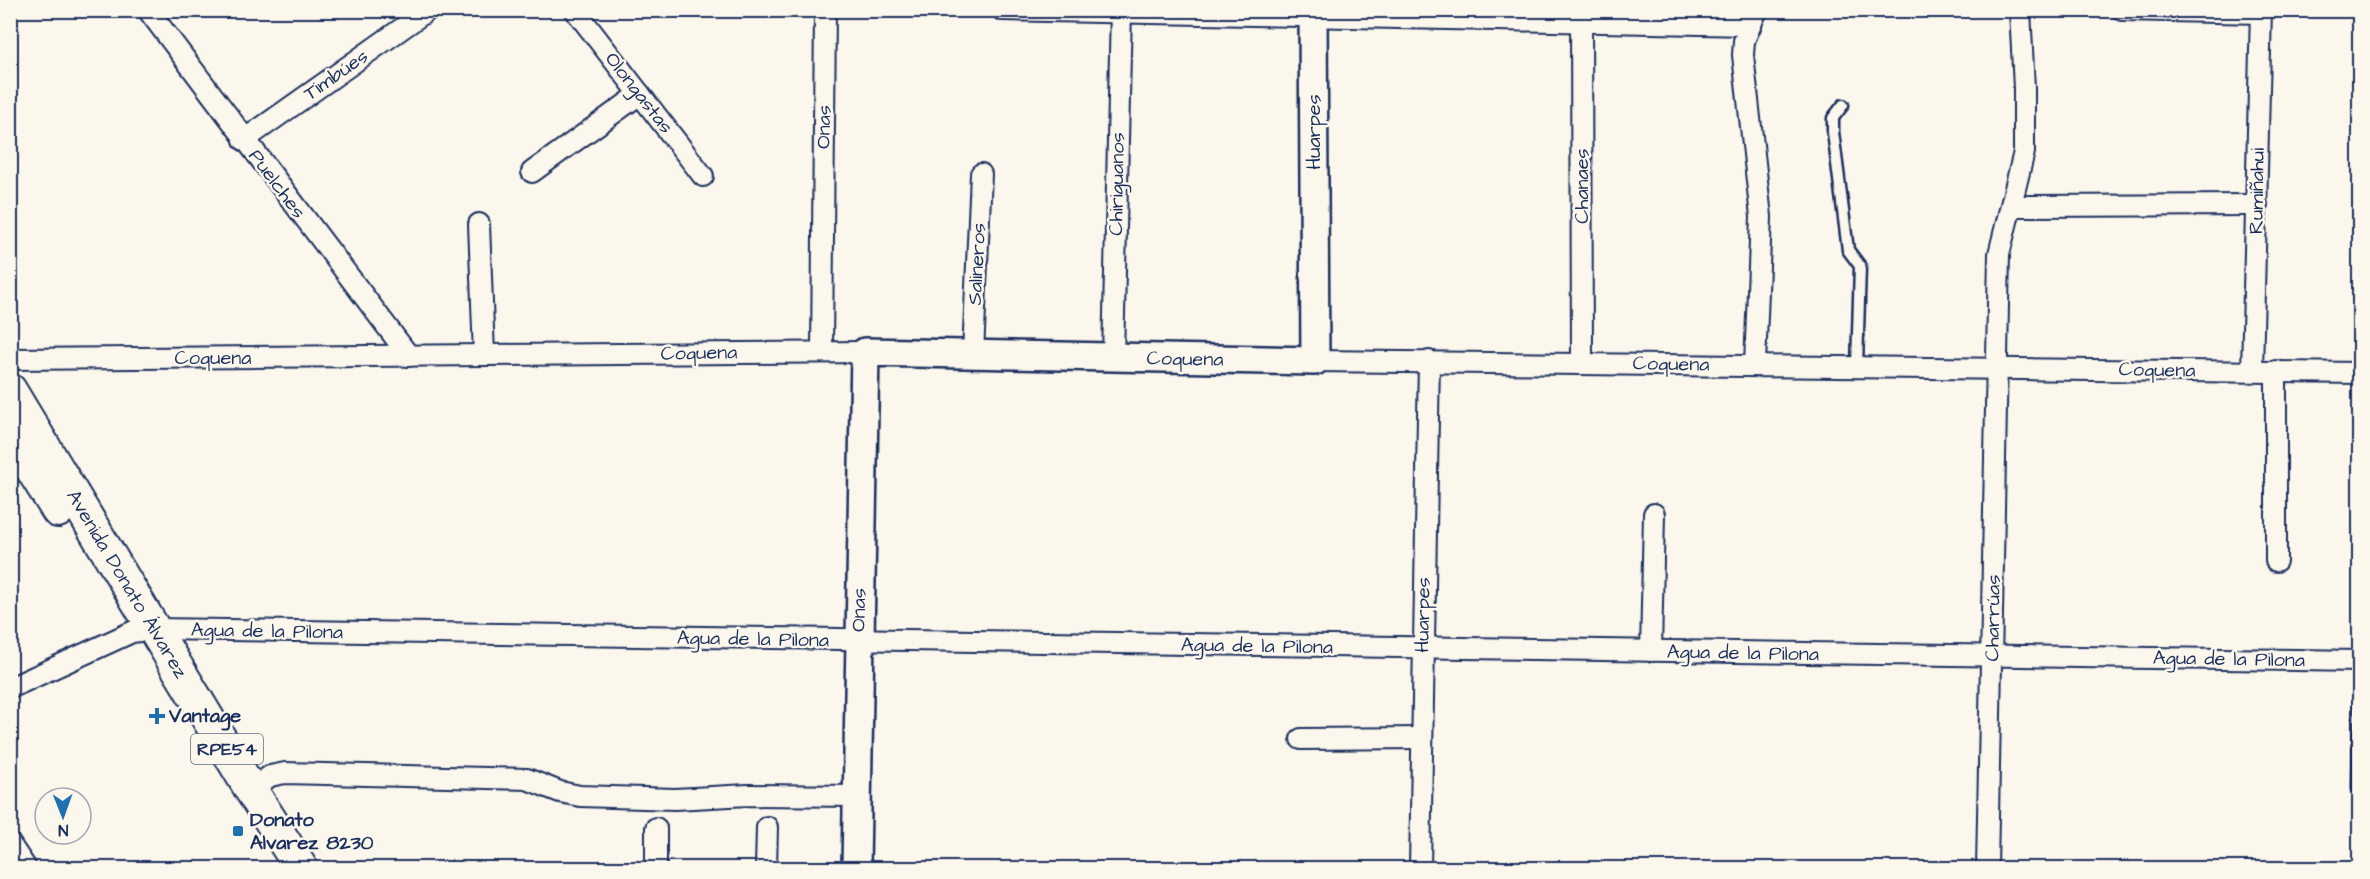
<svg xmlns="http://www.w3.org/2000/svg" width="2370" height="879" viewBox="0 0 2370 879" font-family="'Architects Daughter',sans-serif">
<rect width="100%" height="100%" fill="#fbf7ec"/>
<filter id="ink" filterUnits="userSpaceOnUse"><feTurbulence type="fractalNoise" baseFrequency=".0167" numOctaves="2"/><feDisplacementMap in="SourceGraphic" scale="12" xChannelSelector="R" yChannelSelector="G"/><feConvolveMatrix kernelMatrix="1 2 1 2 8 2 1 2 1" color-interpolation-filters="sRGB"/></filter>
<g filter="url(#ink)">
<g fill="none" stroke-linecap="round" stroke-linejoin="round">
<defs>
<g id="service">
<path d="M1843,105L1833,118V132L1848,250L1860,266L1857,366"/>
<path d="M2358,788L2360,683"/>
</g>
<g id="minor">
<path d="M148,10L409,356"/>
<path d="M575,10L703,176"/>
<path d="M1002,10L1749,25"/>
<path d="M1581,10L1582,362"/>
<path d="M2122,10L2261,13"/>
<path d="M244,140L428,10"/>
<path d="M532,172L640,94"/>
<path d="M2011,206L2257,205"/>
<path d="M479,224L484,355"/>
<path d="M822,352L825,10"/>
<path d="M973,354L981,174"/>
<path d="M1113,358L1121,10"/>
<path d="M10,359L865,352"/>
<path d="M1315,361L2360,373"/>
<path d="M1755,365L1761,217L1743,55L1744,41L1757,10"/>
<path d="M2252,371L2261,10"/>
<path d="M2276,561V371"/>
<path d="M1651,651L1654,514"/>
<path d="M10,688L132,632L154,629L2360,661"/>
<path d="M1301,739L1421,738"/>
<path d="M251,790L270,776L285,773L527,779L560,792L580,796L675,799L748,795L857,796"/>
<path d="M10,844L26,868"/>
<path d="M656,868V828"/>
<path d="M766,868L767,827"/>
<path d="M1420,868L1429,361"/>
<path d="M1987,868L1999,254L2024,152V88L2020,10"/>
</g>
<path id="secondary" d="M856,868L865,352L1315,361L1313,10"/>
<g id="primary">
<path d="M10,390L251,790L301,868"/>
<path d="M10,434L58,511"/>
</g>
</defs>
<use href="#service" stroke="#1b2f5e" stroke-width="15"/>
<use href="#minor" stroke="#1b2f5e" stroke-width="24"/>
<use href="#secondary" stroke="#1b2f5e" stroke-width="32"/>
<use href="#primary" stroke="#1b2f5e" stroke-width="36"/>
<use href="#service" stroke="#fbf7ec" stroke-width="10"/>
<use href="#minor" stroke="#fbf7ec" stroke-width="20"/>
<use href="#secondary" stroke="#fbf7ec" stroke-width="27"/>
<use href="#primary" stroke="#fbf7ec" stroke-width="32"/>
</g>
</g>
<g fill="#1f6fb2" stroke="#fbf7ec" stroke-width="2">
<path d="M154 707h6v6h6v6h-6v6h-6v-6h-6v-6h6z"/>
<rect x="232" y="825" width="12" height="12" rx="3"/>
</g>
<g text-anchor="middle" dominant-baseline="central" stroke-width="5" stroke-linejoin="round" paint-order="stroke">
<rect fill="#fbf7ec" stroke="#5e6b89" stroke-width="1.5" x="191" y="734" width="72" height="30" rx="4.5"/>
<g font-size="18" font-weight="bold" fill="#1b2f5e">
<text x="227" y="749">RPE54</text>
</g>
<g font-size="20" fill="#1b2f5e" stroke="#fbf7ec">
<text transform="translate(336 75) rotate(-35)">Timbúes</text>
<text transform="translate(639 93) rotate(52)">Olongastas</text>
<text transform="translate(824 127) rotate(-89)">Onas</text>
<text transform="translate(1314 132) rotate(-90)">Huarpes</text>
<text transform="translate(277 184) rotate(53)">Puelches</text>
<text transform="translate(1117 184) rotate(-89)">Chiriguanos</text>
<text transform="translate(1582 186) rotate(-90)">Chanaes</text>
<text transform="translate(2257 191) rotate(-89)">Rumiñahui</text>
<text transform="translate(977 264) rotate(-87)">Salineros</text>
<text transform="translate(699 353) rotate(-1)">Coquena</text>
<text x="213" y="358">Coquena</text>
<text transform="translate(1185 359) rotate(1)">Coquena</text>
<text transform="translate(1671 364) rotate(1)">Coquena</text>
<text transform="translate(2157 370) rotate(1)">Coquena</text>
<text transform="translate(127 584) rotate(59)">Avenida Donato Álvarez</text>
<text transform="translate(859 610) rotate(-89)">Onas</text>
<text transform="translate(1423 615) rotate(-89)">Huarpes</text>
<text transform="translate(1993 618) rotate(-89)">Charrúas</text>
<text transform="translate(267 631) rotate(1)">Agua de la Pilona</text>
<text transform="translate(753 639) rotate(1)">Agua de la Pilona</text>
<text transform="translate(1257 646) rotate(1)">Agua de la Pilona</text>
<text transform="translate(1743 653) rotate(1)">Agua de la Pilona</text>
<text transform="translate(2229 659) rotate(1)">Agua de la Pilona</text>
</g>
<g font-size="20" font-weight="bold" fill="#1b2f5e" stroke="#fbf7ec" text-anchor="start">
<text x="169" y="716">Vantage</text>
<text x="250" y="820">Donato<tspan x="250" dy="23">Alvarez 8230</tspan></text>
</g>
</g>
<rect width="2370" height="879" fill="none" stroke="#fbf7ec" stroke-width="36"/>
<rect x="18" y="18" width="2334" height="843" fill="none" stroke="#1b2f5e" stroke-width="2" filter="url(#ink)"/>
<g transform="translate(63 816) rotate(179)"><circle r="28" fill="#fbf7ec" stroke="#a1a7b3" stroke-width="1.5"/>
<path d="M0-4.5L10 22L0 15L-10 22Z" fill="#1f6fb2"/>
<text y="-9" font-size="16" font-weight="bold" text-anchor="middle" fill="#1b2f5e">N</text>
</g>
</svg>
